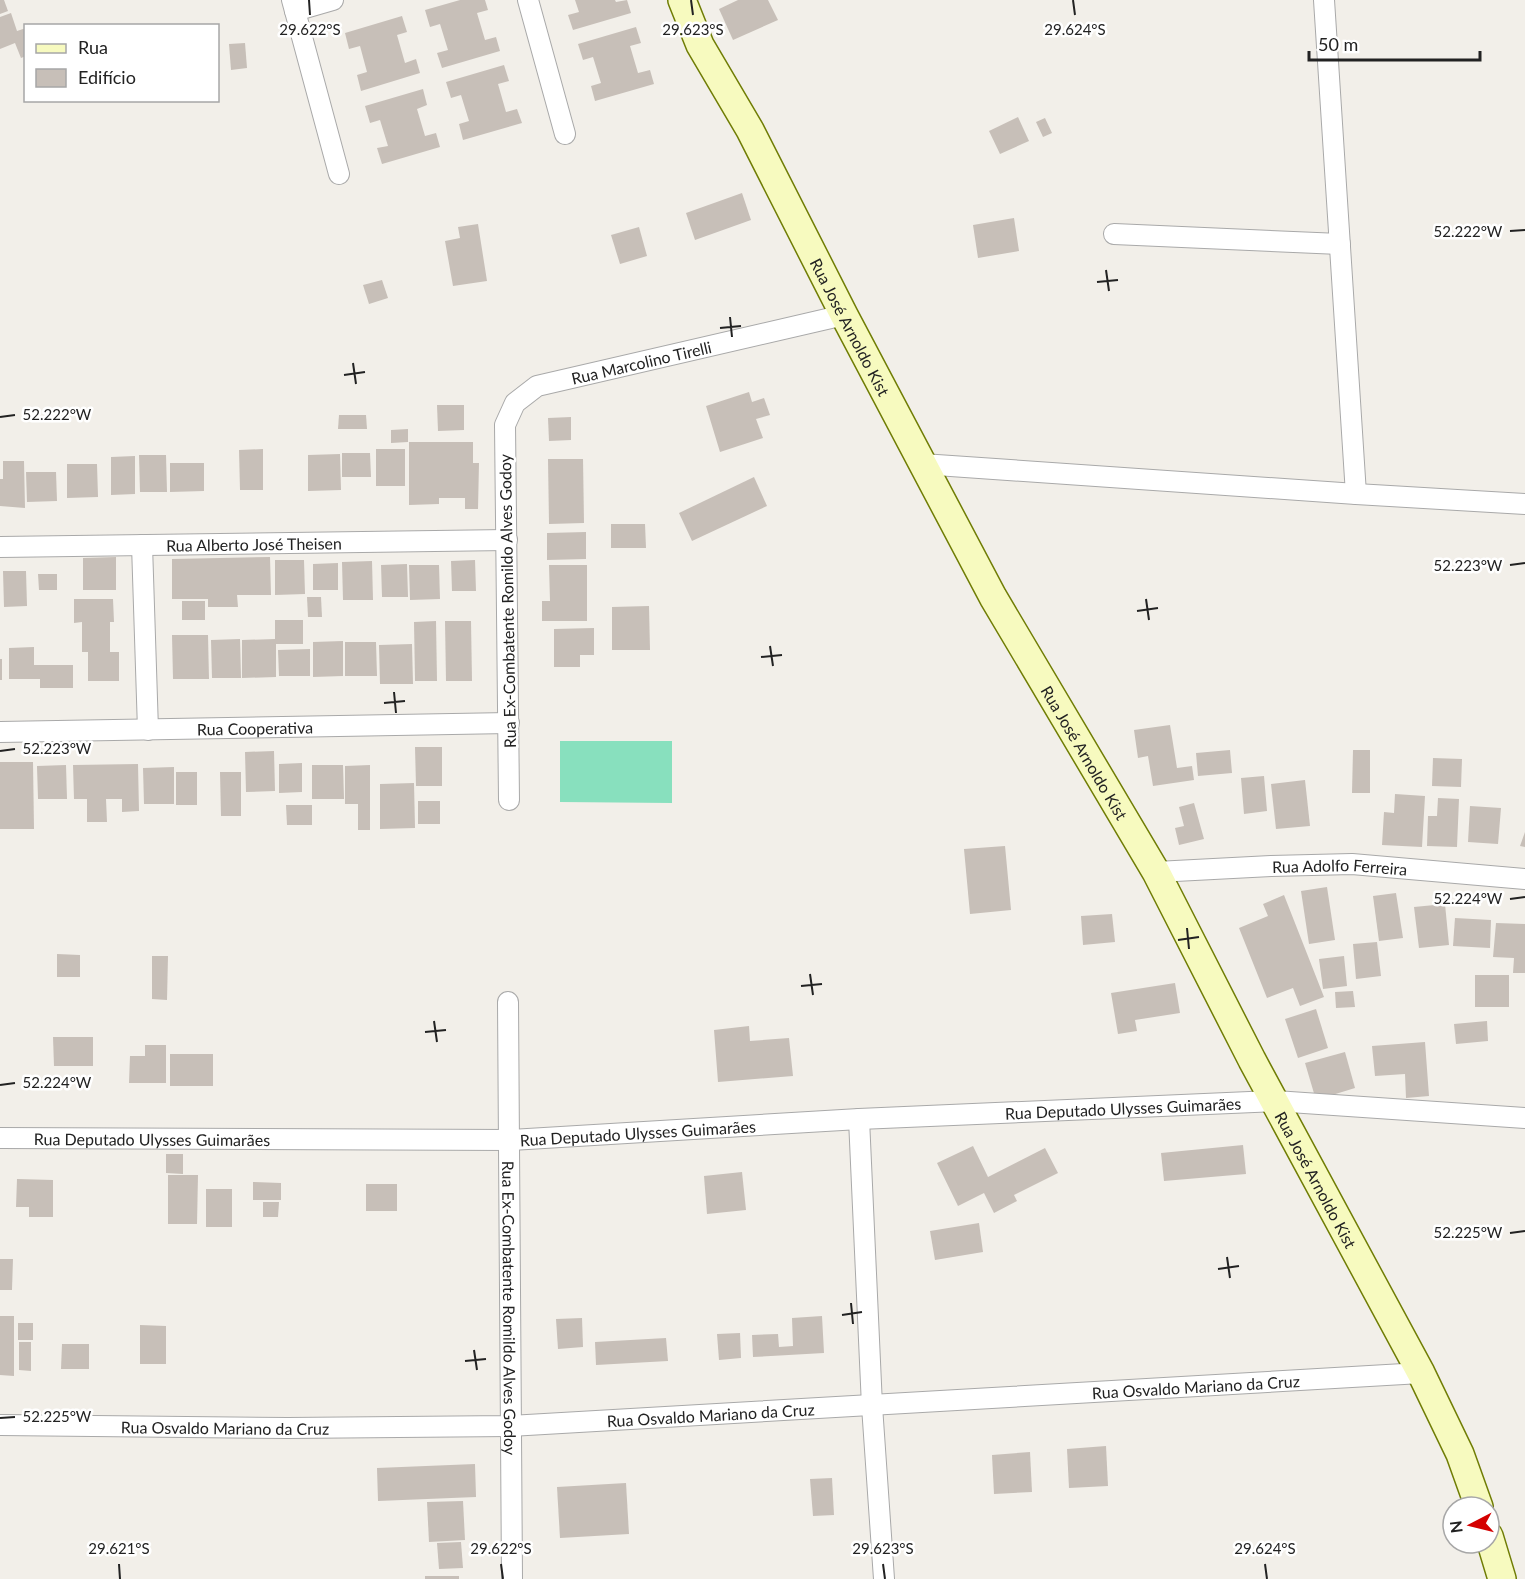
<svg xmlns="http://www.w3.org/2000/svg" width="1525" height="1579" viewBox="0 0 1525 1579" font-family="Lato,sans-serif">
<rect width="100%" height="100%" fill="#f2efe9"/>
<path fill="#88e0be" d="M560,741H672V803L560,802Z"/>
<g fill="#c7bfb8">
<path d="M0,0H4L8,11L0,14Z"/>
<path d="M460,0H485L488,10L477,13L485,40L496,37L500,51L442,68L437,53L448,50L440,24L430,27L425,10Z"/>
<path d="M575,0H615L616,2L627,0L631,13L573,30L568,15L579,12Z"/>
<path d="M738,0H768L778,20L733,40L719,9Z"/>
<path d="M11,13L17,31L26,28V56L21,58L15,43L0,49V17Z"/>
<path d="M402,16L407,32L397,35L405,63L416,59L420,73L361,91L357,75L367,72L360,46L349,49L345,33Z"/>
<path d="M636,27L641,43L630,46L638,73L650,70L654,84L595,101L591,86L601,83L593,57L583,60L578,44Z"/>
<path d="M245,43L247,68L231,70L229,44Z"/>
<path d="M504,65L509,81L498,84L506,112L517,109L522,123L463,140L459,124L469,121L461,95L451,98L446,82Z"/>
<path d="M423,89L427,105L417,109L425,136L436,133L440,147L382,164L377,148L388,146L380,120L370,123L365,106Z"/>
<path d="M1018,117L1029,141L1000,154L989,131Z"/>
<path d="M1045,118L1052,133L1043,137L1036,122Z"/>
<path d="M742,193L751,220L695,240L686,213Z"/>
<path d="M1014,218L1019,251L978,258L973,225Z"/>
<path d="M478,224L487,281L453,286L445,241L460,238L458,227Z"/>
<path d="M639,227L647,256L620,264L611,235Z"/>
<path d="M382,280L388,298L369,304L363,285Z"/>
<path d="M749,392L752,402L764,398L770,415L756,419L763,438L720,452L706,406Z"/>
<path d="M437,405H464V430L438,431Z"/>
<path d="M339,415H366L367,429H338Z"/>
<path d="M571,417V440L549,441L548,418Z"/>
<path d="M408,429V442L391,443V430Z"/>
<path d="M409,442H473V463H479L478,509H465V498H439V504L409,505Z"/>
<path d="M263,449V490H240L239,450Z"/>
<rect x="376" y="449" width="29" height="37"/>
<path d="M342,453H370L371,477H342Z"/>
<path d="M340,454L341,490L308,491V455Z"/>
<path d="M139,455H166L167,492H140Z"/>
<path d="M135,456V494L111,495V457Z"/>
<path d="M548,459H583L584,523L549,524Z"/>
<path d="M3,461H24L25,508L0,506V479H3Z"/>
<path d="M170,463H204V491L170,492Z"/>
<path d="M67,464H97L98,497L67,498Z"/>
<path d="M26,472H56L57,501L27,502Z"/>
<path d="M754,477L767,506L692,541L679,513Z"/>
<path d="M611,524H645L646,548H611Z"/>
<path d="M586,532V559L547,560V533Z"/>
<path d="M116,557V590H83V558Z"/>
<path d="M270,557L271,595H237L238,607H208V599H172V559Z"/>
<path d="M275,560H304L305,594L275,595Z"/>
<path d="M475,560L476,591H452L451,561Z"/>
<path d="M372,561L373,600H343L342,562Z"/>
<path d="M338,563V590H313V564Z"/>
<path d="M407,564L408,597H382L381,565Z"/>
<path d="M409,565H439L440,599L410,600Z"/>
<path d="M549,565H587V621H542V601H550Z"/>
<path d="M3,571H26L27,606L4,607Z"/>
<path d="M38,574H57V590H39Z"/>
<path d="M307,597H321L322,617H308Z"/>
<path d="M74,599H113L114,622H110V652H119V681H88V652H82V622L74,623Z"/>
<rect x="182" y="601" width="23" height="19"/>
<path d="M649,606L650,650H612V607Z"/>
<path d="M275,620H303V644H276V677L242,678V640L275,639Z"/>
<path d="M436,621L437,681H415L414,622Z"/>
<path d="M445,621H471L472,681H446Z"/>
<path d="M594,628V655H580V667H554V629Z"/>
<path d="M172,635H208L209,679H173Z"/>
<path d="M240,639L241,678H212L211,640Z"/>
<path d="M343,641V676L313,677V642Z"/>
<path d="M345,642H376L377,676H345Z"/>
<path d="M412,644L413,684H380L379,645Z"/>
<path d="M34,647V665H73V688H40V679H9V648Z"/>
<path d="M310,649V676H279L278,650Z"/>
<rect x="0" y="659" width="2" height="21"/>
<path d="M1170,725L1177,768L1192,766L1194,780L1153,786L1148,756L1138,758L1134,730Z"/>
<path d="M415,747H442V786H416Z"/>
<path d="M1230,750L1232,773L1198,776L1196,753Z"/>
<path d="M1353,750H1370V793H1352Z"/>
<path d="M274,751L275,791L246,792L245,752Z"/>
<path d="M1433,758L1462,759L1461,787L1432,786Z"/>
<path d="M0,762H33L34,829H0Z"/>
<path d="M302,763V792L279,793V764Z"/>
<path d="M138,764L139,811L122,812V799H106L107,822H87V799H74L73,765Z"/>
<path d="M66,765L67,799H38L37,766Z"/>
<path d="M312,765H343L344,799H312Z"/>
<path d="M370,765V830H358V804H345V766Z"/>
<path d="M174,767V804H144L143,768Z"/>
<rect x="176" y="772" width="21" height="33"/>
<path d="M220,772H241V816H221Z"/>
<path d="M1264,776L1267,811L1244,814L1241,778Z"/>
<path d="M1305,780L1310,826L1276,829L1271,784Z"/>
<path d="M414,783L415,828L380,829V784Z"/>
<path d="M1395,794L1425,796L1422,847L1382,845L1384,812L1394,813Z"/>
<path d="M1438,798L1459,799L1457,847L1427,846L1428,816H1437Z"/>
<rect x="418" y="801" width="22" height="23"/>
<path d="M1194,803L1204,839L1179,845L1175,828L1184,826L1179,807Z"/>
<path d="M286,805H312V825H287Z"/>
<path d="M1470,806L1501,808L1498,844L1468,842Z"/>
<path d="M1525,832V847L1520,846Z"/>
<path d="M1005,846L1011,910L970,914L964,849Z"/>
<path d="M1327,887L1335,940L1309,944L1301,891Z"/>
<path d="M1396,893L1403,938L1379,941L1373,896Z"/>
<path d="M1284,895L1324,997L1300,1006L1293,988L1267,998L1239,928L1268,916L1263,904Z"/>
<path d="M1445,904L1449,945L1419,948L1414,907Z"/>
<path d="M1112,914L1115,942L1083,945L1081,916Z"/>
<path d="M1455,918L1491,920L1490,948L1453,946Z"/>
<path d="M1496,923L1525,924V973H1513L1514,958L1493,957Z"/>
<path d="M1377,942L1381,976L1356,979L1353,944Z"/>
<path d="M57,954L80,955V977H57Z"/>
<path d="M152,956H168L167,1000L152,999Z"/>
<path d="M1344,956L1347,986L1323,989L1319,959Z"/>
<rect x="1475" y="975" width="34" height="32"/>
<path d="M1175,983L1180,1013L1135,1020L1137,1031L1118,1034L1111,993Z"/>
<path d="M1353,991L1355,1007L1336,1008L1335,992Z"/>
<path d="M1316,1009L1328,1048L1298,1058L1285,1019Z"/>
<path d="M1487,1021L1488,1041L1456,1044L1454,1024Z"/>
<path d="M749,1026L750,1041L789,1038L793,1076L718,1082L714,1030Z"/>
<path d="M53,1037H93V1066H54Z"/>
<path d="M1425,1042L1429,1096L1406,1098L1405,1074L1375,1076L1372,1046Z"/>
<path d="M145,1045H166V1083H129L130,1056H145Z"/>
<path d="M1345,1052L1355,1088L1316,1100L1305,1063Z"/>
<rect x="170" y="1054" width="43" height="32"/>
<path d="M1243,1145L1246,1174L1164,1181L1161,1153Z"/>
<path d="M973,1146L988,1177L1045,1148L1058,1173L1014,1195L1017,1201L994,1213L984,1193L958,1206L937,1163Z"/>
<path d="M166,1154H183V1174L166,1173Z"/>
<path d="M742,1172L746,1210L707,1214L704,1176Z"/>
<path d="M168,1175H198L197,1224H168Z"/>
<path d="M17,1179L53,1180V1217H29V1207H16Z"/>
<path d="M253,1182L281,1183V1200H253Z"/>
<rect x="366" y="1184" width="31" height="27"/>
<rect x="206" y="1189" width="26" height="38"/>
<path d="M263,1202H279L278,1217H263Z"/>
<path d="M979,1223L983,1252L935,1260L930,1231Z"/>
<path d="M0,1259H13L12,1290H0Z"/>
<path d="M0,1316H14V1376L0,1375Z"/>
<path d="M822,1316L824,1353L753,1357L752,1335L778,1334L779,1347L793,1346L792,1318Z"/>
<path d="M582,1318L583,1347L558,1349L556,1319Z"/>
<rect x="18" y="1323" width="15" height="17"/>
<path d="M140,1325L166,1326V1364H140Z"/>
<path d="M740,1333L741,1358L719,1360L717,1334Z"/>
<path d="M666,1338L668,1361L596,1365L595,1342Z"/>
<path d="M19,1342H31V1371L19,1370Z"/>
<path d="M62,1344H89V1369H61Z"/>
<path d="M1106,1446L1108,1486L1069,1488L1067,1449Z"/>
<path d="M1030,1452L1032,1492L994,1494L992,1455Z"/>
<path d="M475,1464L476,1497L378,1501L377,1468Z"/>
<path d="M832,1478L834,1515L813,1516L810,1479Z"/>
<path d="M626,1483L629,1534L560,1538L557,1487Z"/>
<path d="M463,1501L465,1540L429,1542L427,1502Z"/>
<path d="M461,1542L463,1568L439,1569L437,1543Z"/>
<rect x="425" y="1576" width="34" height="3"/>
</g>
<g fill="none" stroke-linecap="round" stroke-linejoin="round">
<defs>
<g id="street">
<path d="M292,0L339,174"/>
<path d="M528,0L565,134"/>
<path d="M1324,0L1356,494"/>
<path d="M295,11L333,0"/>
<path d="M1114,234L1340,244"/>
<path d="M922,464L1356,494L1525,504"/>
<path d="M142,545L148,730"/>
<path id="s1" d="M0,547L507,540"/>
<path id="s2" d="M0,732L509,723"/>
<path id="s3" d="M509,800L505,425L515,403L537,386L844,315"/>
<path id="s4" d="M1156,872L1271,866L1352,864L1525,879"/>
<path id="s5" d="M508,1002L512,1579"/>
<path d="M859,1119L872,1406L884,1579"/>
<path id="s6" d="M0,1138L511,1140L859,1119L1275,1101L1525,1118"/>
<path id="s7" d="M0,1425L288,1428L510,1426L1421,1373"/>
</g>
<g id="secondary">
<path id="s8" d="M682,0L700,45L750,130L844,315L993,597L1156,872L1252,1060L1421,1373L1460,1454L1479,1507"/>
<path d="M1489,1536L1502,1579"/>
</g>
</defs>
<use href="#street" stroke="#a9a9a9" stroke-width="22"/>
<use href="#secondary" stroke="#707d05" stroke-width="30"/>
<use href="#street" stroke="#fff" stroke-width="20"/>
<use href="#secondary" stroke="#f7fabf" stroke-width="27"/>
</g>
<path fill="none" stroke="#222" stroke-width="2" d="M309,0L310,15M691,0L693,15M1073,0L1075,15M1510,231L1525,230M1106,270L1109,291M1097,282L1118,280M730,317L732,337M720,328L741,326M353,363L356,384M344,375L365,372M0,417L15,415M1510,565L1525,563M1146,599L1149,620M1137,611L1158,608M770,646L773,666M761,657L782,655M394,692L396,713M384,703L405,701M0,751L15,749M1510,899L1525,897M1187,928L1189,949M1178,940L1199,937M810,974L813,995M801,986L822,984M434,1021L437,1042M425,1032L446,1030M0,1085L15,1083M1510,1233L1525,1231M1227,1257L1230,1278M1218,1269L1239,1266M851,1303L853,1324M842,1315L862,1312M474,1350L477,1370M465,1361L486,1359M0,1418L15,1417M119,1564L120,1579M501,1564L503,1579M883,1564L885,1579M1265,1564L1267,1579"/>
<g text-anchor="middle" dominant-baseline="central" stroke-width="5" stroke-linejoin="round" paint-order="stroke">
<g font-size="16" fill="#222" stroke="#fff">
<text stroke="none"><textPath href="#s8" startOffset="368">Rua José Arnoldo Kist</textPath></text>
<text stroke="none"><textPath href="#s3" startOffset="534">Rua Marcolino Tirelli</textPath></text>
<text stroke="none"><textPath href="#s1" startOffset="254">Rua Alberto José Theisen</textPath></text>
<text transform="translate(507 601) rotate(-91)">Rua Ex-Combatente Romildo Alves Godoy</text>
<text stroke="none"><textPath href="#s2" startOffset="255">Rua Cooperativa</textPath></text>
<text stroke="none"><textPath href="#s8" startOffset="854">Rua José Arnoldo Kist</textPath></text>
<text stroke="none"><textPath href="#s4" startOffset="184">Rua Adolfo Ferreira</textPath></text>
<text stroke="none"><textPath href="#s6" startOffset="1124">Rua Deputado Ulysses Guimarães</textPath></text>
<text stroke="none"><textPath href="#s6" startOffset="638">Rua Deputado Ulysses Guimarães</textPath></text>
<text stroke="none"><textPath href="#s6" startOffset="152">Rua Deputado Ulysses Guimarães</textPath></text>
<text stroke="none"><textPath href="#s8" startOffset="1340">Rua José Arnoldo Kist</textPath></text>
<text stroke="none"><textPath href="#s5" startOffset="306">Rua Ex-Combatente Romildo Alves Godoy</textPath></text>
<text stroke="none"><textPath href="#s7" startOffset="1197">Rua Osvaldo Mariano da Cruz</textPath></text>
<text stroke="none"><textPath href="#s7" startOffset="711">Rua Osvaldo Mariano da Cruz</textPath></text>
<text stroke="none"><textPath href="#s7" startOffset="225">Rua Osvaldo Mariano da Cruz</textPath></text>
</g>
</g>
<g font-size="15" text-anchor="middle" fill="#222" stroke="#fff" stroke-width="5" stroke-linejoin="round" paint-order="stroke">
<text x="310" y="35">29.622°S</text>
<text x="693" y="35">29.623°S</text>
<text x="1075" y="35">29.624°S</text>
<text x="1468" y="237">52.222°W</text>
<text x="57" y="420">52.222°W</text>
<text x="1468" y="571">52.223°W</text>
<text x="57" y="754">52.223°W</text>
<text x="1468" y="904">52.224°W</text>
<text x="57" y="1088">52.224°W</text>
<text x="1468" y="1238">52.225°W</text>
<text x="57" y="1422">52.225°W</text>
<text x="119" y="1554">29.621°S</text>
<text x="501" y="1554">29.622°S</text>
<text x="883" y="1554">29.623°S</text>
<text x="1265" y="1554">29.624°S</text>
</g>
<rect x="24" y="24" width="195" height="78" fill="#ffffff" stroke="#a7a7a7" stroke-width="1.5"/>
<rect x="36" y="44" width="30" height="9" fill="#f7fabf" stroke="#a7a7a7" stroke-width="1.5"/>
<text x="78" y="54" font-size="18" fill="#222222">Rua</text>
<rect x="36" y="69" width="30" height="18" fill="#c7bfb8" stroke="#a7a7a7" stroke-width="1.5"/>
<text x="78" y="84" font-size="18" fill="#222222">Edifício</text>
<g transform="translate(1471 1525) rotate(263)"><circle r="28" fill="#ffffff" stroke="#a7a7a7" stroke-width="1.5"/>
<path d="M0-4.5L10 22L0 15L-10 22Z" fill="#d40000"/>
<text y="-9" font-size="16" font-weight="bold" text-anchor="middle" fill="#222222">N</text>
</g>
<path d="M1309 51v9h171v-9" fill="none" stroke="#222222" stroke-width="3"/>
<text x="1318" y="51" font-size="18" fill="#222222" stroke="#ffffff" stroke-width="4.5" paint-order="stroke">50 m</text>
</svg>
